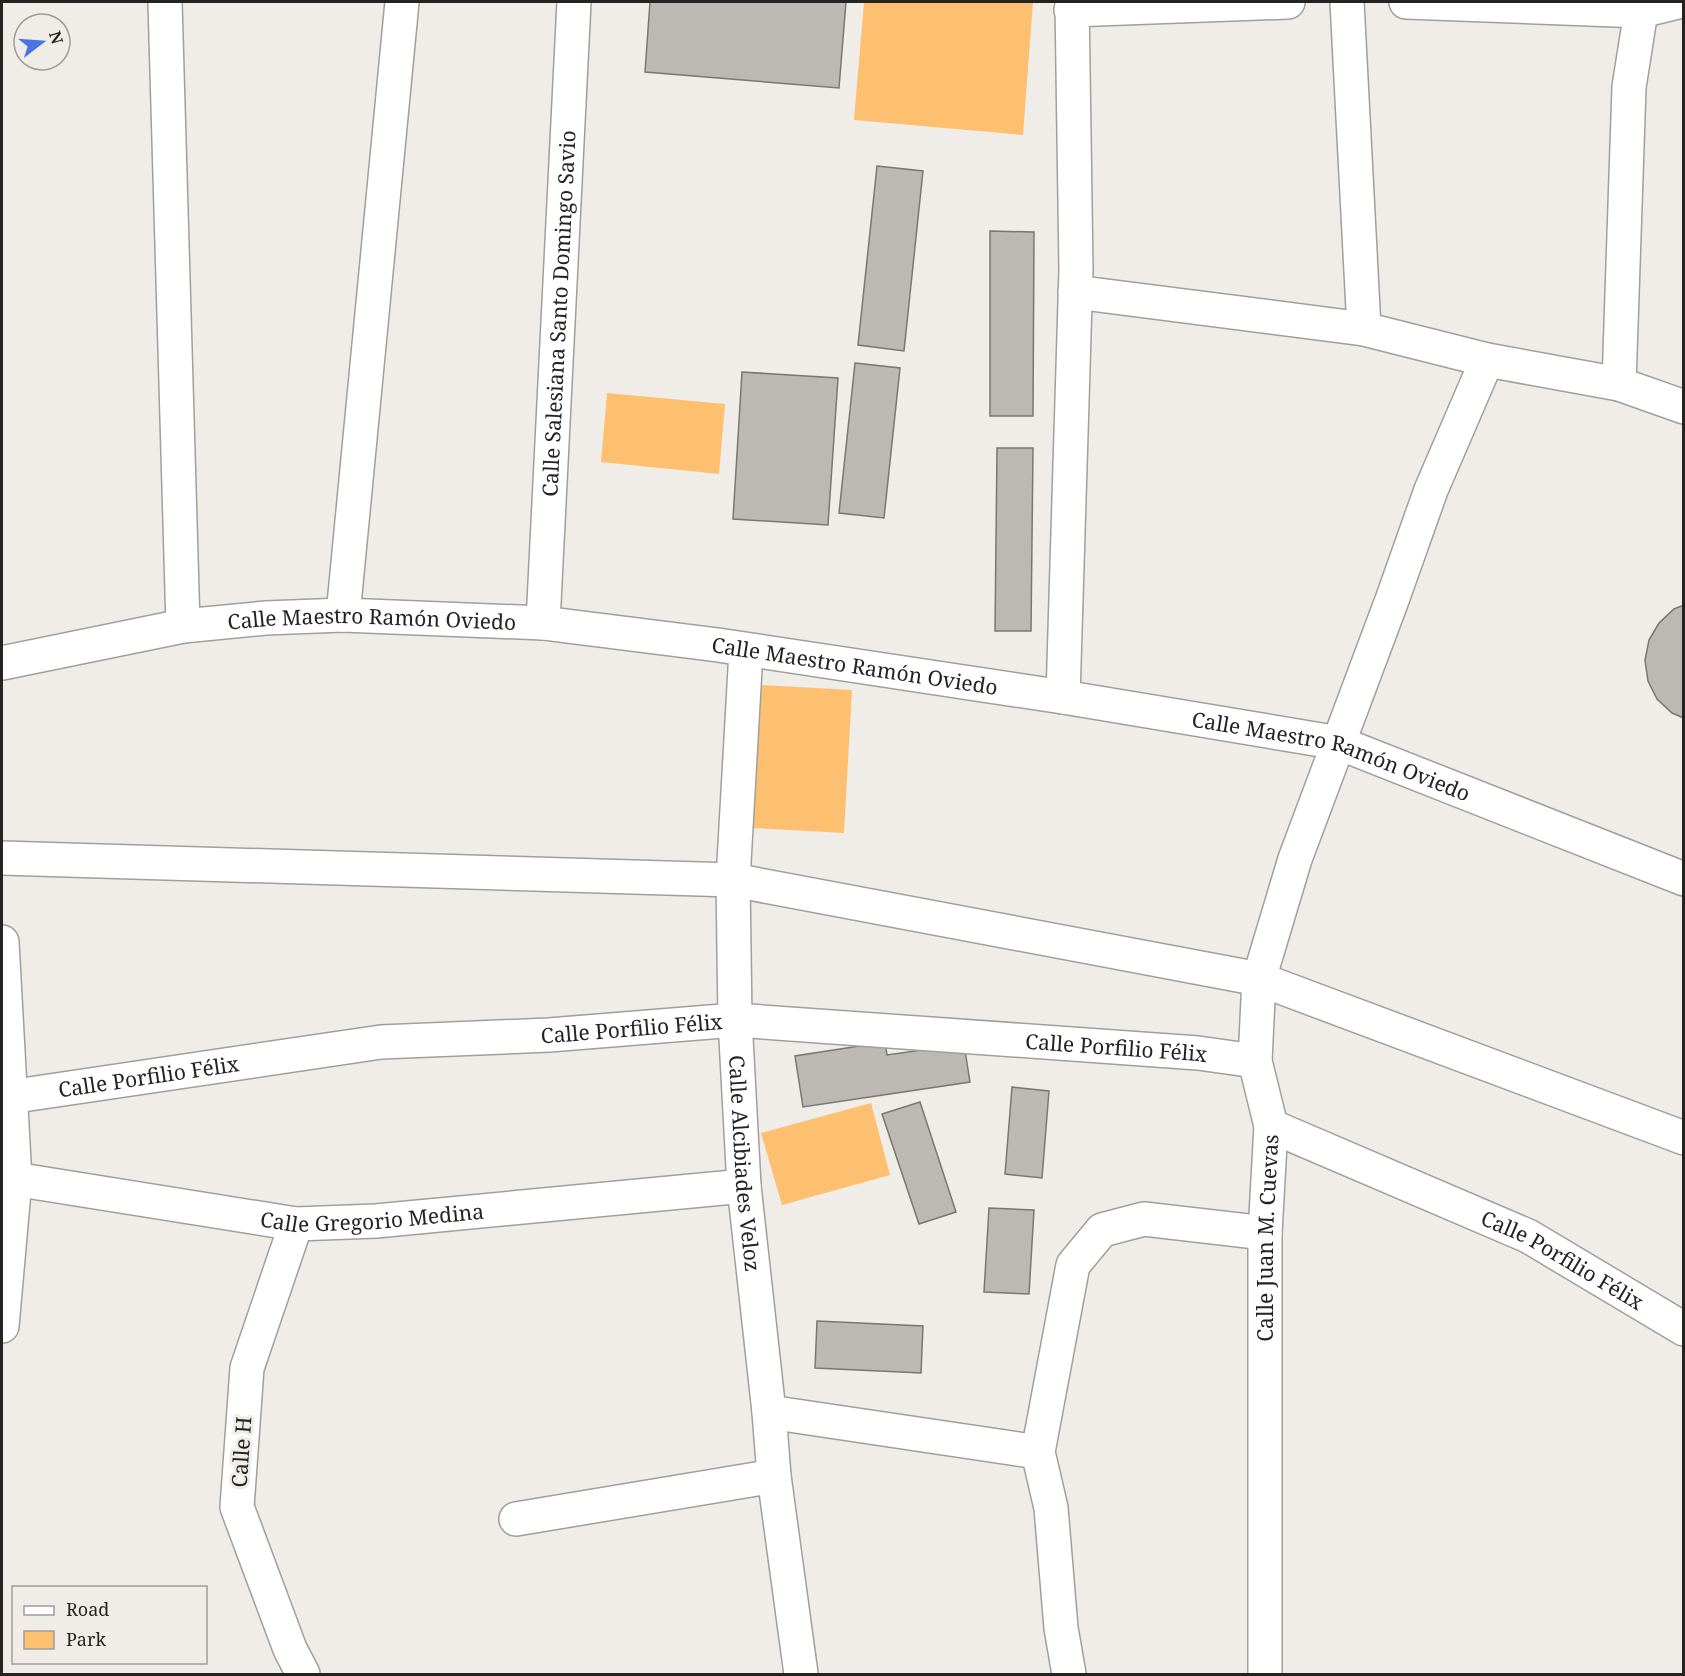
<svg xmlns="http://www.w3.org/2000/svg" width="1685" height="1676" viewBox="0 0 1685 1676" font-family="'Noto Serif',serif">
<rect width="100%" height="100%" fill="#f0ede9"/>
<g fill="#fdc071">
<path d="M864,2H1033L1023,135L854,120Z"/>
<path d="M607,393L725,404L719,474L601,462Z"/>
<path d="M761,685L852,690L844,833L753,828Z"/>
<path d="M871,1103L890,1175L782,1205L761,1133Z"/>
</g>
<g fill="#bcb8b4" stroke="#7a7773" stroke-width="1.5">
<path d="M650,2H846L839,88L645,72Z"/>
<path d="M877,166L923,171L904,351L858,345Z"/>
<path d="M990,231L1034,232L1033,416H990Z"/>
<path d="M855,363L900,368L884,518L839,513Z"/>
<path d="M742,372L838,378L828,525L733,519Z"/>
<path d="M997,448H1033L1031,631H995Z"/>
<path d="M1684,605V718L1672,713L1657,699L1648,681L1645,660L1649,640L1659,623L1674,609Z"/>
<path d="M885,1042L887,1055L964,1044L970,1082L803,1107L795,1056Z"/>
<path d="M1012,1087L1049,1091L1042,1178L1005,1174Z"/>
<path d="M920,1102L956,1212L919,1224L882,1114Z"/>
<path d="M989,1208L1034,1210L1029,1294L984,1292Z"/>
<path d="M817,1321L923,1326L921,1373L815,1368Z"/>
</g>
<g fill="none" stroke-linecap="round" stroke-linejoin="round">
<defs>
<g id="minor">
<path d="M165,2L183,626"/>
<path d="M1347,2L1364,329"/>
<path d="M1406,2L1641,11L1629,87L1619,384"/>
<path d="M1071,10L1288,2"/>
<path d="M1641,11L1678,2"/>
<path d="M1075,292L1364,329L1487,360"/>
<path d="M343,615L402,2"/>
<path id="s1" d="M543,623L574,2"/>
<path id="s2" d="M746,651L733,880L735,1020L744,1186L769,1412L774,1476L801,1674"/>
<path id="s3" d="M2,663L183,626L266,618L343,615L543,623L718,645L1063,697L1339,743L1684,879"/>
<path d="M1063,697L1076,269L1072,2"/>
<path d="M2,858L733,880L1259,979L1684,1138"/>
<path d="M2,942L15,1180L2,1326"/>
<path id="s4" d="M9,1097L381,1042L549,1035L735,1020L1198,1053L1255,1061"/>
<path id="s5" d="M1271,1126L1528,1236L1684,1329"/>
<path id="s6" d="M2,1177L296,1224L376,1221L744,1186"/>
<path d="M296,1224L247,1368L237,1507L290,1649L303,1674"/>
<path d="M769,1412L1038,1452"/>
<path d="M516,1519L774,1476"/>
<path d="M1069,1674L1061,1628L1051,1508L1038,1452L1073,1265L1102,1230L1144,1219L1265,1233"/>
<path id="s7" d="M1265,1674V1233L1271,1126L1255,1061L1259,979L1295,859L1392,600L1431,490L1487,360L1619,384L1684,407"/>
</g>
</defs>
<use href="#minor" stroke="#a29f9b" stroke-width="36"/>
<use href="#minor" stroke="#fff" stroke-width="33"/>
</g>
<g text-anchor="middle" dominant-baseline="central" stroke-width="6" stroke-linejoin="round" paint-order="stroke">
<g font-size="21" fill="#252322" stroke="#f0ede9">
<text stroke="none"><textPath href="#s1" startOffset="310">Calle Salesiana Santo Domingo Savio</textPath></text>
<text stroke="none"><textPath href="#s3" startOffset="374">Calle Maestro Ramón Oviedo</textPath></text>
<text stroke="none"><textPath href="#s3" startOffset="860">Calle Maestro Ramón Oviedo</textPath></text>
<text stroke="none"><textPath href="#s3" startOffset="1346">Calle Maestro Ramón Oviedo</textPath></text>
<text stroke="none"><textPath href="#s4" startOffset="627">Calle Porfilio Félix</textPath></text>
<text stroke="none"><textPath href="#s4" startOffset="1113">Calle Porfilio Félix</textPath></text>
<text stroke="none"><textPath href="#s4" startOffset="141">Calle Porfilio Félix</textPath></text>
<text stroke="none"><textPath href="#s2" startOffset="513">Calle Alcibiades Veloz</textPath></text>
<text stroke="none"><textPath href="#s6" startOffset="374">Calle Gregorio Medina</textPath></text>
<text stroke="none"><textPath href="#s7" startOffset="436">Calle Juan M. Cuevas</textPath></text>
<text stroke="none"><textPath href="#s5" startOffset="321">Calle Porfilio Félix</textPath></text>
<text transform="translate(241 1452) rotate(-86)">Calle H</text>
</g>
</g>
<rect width="1685" height="1676" fill="none" stroke="#252322" stroke-width="6"/>
<rect x="12" y="1586" width="195" height="78" fill="#f0ede9" stroke="#9f9c99" stroke-width="1.5"/>
<rect x="24" y="1606" width="30" height="9" fill="#ffffff" stroke="#9f9c99" stroke-width="1.5"/>
<text x="66" y="1616" font-size="18" fill="#252322">Road</text>
<rect x="24" y="1631" width="30" height="18" fill="#fdc071" stroke="#9f9c99" stroke-width="1.5"/>
<text x="66" y="1646" font-size="18" fill="#252322">Park</text>
<g transform="translate(42 42) rotate(73)"><circle r="28" fill="#f0ede9" stroke="#9f9c99" stroke-width="1.5"/>
<path d="M0-4.5L10 22L0 15L-10 22Z" fill="#4a73e6"/>
<text y="-9" font-size="16" font-weight="bold" text-anchor="middle" fill="#252322">N</text>
</g>
</svg>
